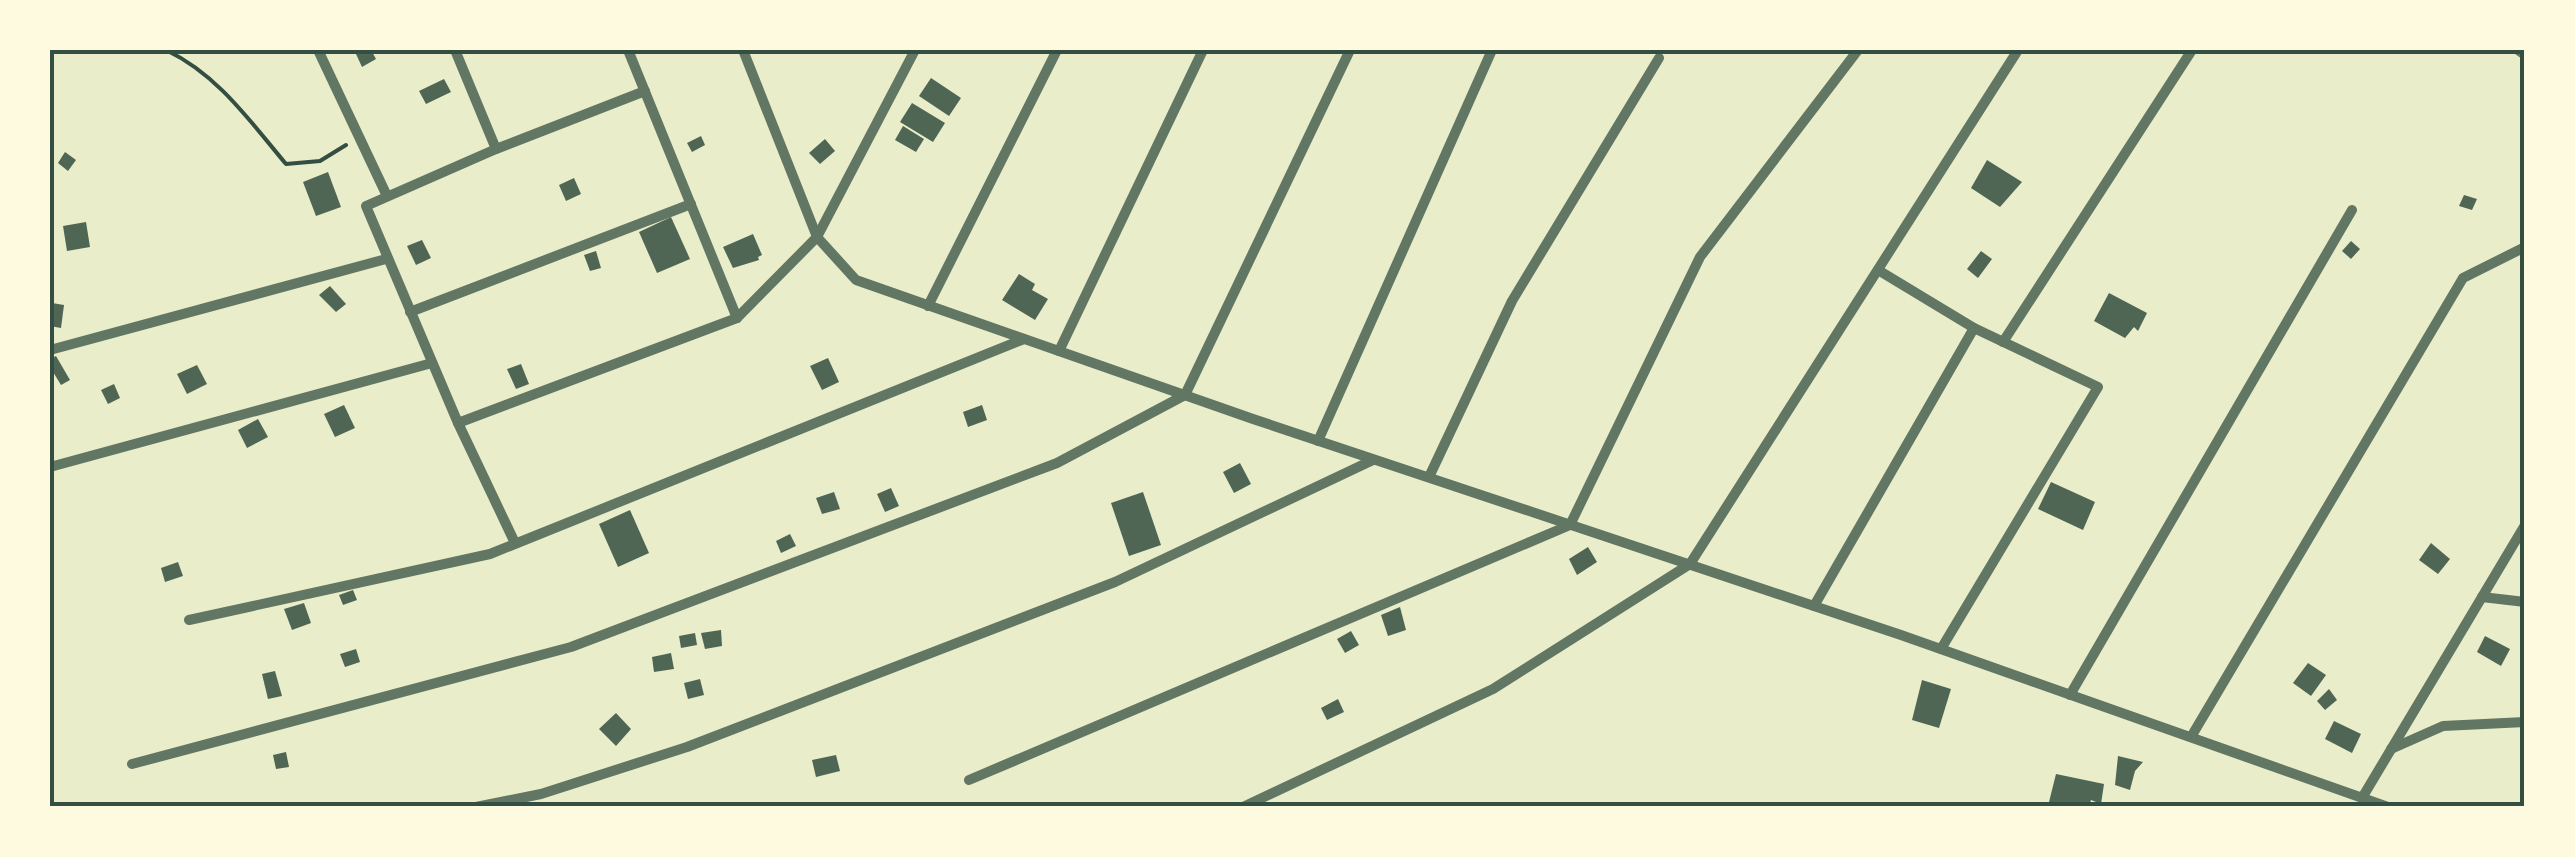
<svg xmlns="http://www.w3.org/2000/svg" width="2575" height="857" viewBox="0 0 2575 857" font-family="'Fira Sans Condensed',sans-serif">
<rect width="100%" height="100%" fill="#e9edc9"/>
<g fill="#4f6655">
<path d="M364,50H371L376,59L362,67L356,54Z"/>
<path d="M931,78L961,98L949,116L919,96Z"/>
<path d="M444,79L451,92L426,104L419,91Z"/>
<path d="M912,103L945,123L933,142L900,122Z"/>
<path d="M903,126L924,139L916,152L895,140Z"/>
<path d="M701,136L705,145L692,152L687,143Z"/>
<path d="M825,139L835,151L820,164L809,153Z"/>
<path d="M65,152L76,160L68,171L58,163Z"/>
<path d="M1987,160L2022,182L2000,207L1971,188Z"/>
<path d="M328,172L341,207L316,216L303,182Z"/>
<path d="M574,178L581,194L566,201L559,185Z"/>
<path d="M2464,195L2477,199L2472,210L2459,206Z"/>
<path d="M671,217L690,259L657,273L639,232Z"/>
<path d="M86,222L90,247L67,251L63,226Z"/>
<path d="M753,234L762,255L758,257L759,260L733,268L723,247Z"/>
<path d="M422,240L431,258L416,265L407,246Z"/>
<path d="M2351,241L2360,249L2351,259L2342,251Z"/>
<path d="M596,251L601,268L590,271L584,255Z"/>
<path d="M1981,251L1992,259L1978,278L1967,269Z"/>
<path d="M1019,274L1035,284L1032,290L1048,299L1035,320L1002,300Z"/>
<path d="M330,286L346,304L336,312L319,295Z"/>
<path d="M2109,293L2147,313L2138,331L2134,327L2125,338L2094,321Z"/>
<path d="M52,303L64,305L61,328L50,326Z"/>
<path d="M56,356L70,380L61,385L50,367V359Z"/>
<path d="M828,358L839,382L822,390L810,366Z"/>
<path d="M521,364L529,384L516,389L507,369Z"/>
<path d="M197,365L207,384L187,394L177,374Z"/>
<path d="M114,384L120,398L108,404L101,390Z"/>
<path d="M344,405L355,428L335,437L324,414Z"/>
<path d="M982,405L987,420L968,427L963,412Z"/>
<path d="M258,419L268,437L247,448L238,430Z"/>
<path d="M1240,463L1251,484L1234,493L1223,472Z"/>
<path d="M2051,482L2095,502L2083,530L2038,509Z"/>
<path d="M891,488L899,506L885,512L877,494Z"/>
<path d="M834,492L840,509L822,514L816,498Z"/>
<path d="M1143,492L1161,545L1129,556L1111,503Z"/>
<path d="M630,510L649,553L618,567L599,524Z"/>
<path d="M790,534L796,546L781,553L776,541Z"/>
<path d="M2431,543L2450,559L2438,574L2419,560Z"/>
<path d="M1588,547L1597,562L1577,575L1569,559Z"/>
<path d="M178,562L183,576L165,582L161,568Z"/>
<path d="M353,590L357,600L343,605L339,595Z"/>
<path d="M304,603L311,623L292,630L284,609Z"/>
<path d="M1400,607L1406,630L1388,636L1381,615Z"/>
<path d="M721,630L722,646L705,649L701,633Z"/>
<path d="M1351,631L1359,645L1345,653L1337,639Z"/>
<path d="M695,633L697,645L681,648L679,636Z"/>
<path d="M2485,636L2510,649L2501,666L2477,652Z"/>
<path d="M356,649L360,662L345,667L340,654Z"/>
<path d="M671,653L674,669L654,672L652,657Z"/>
<path d="M2308,663L2326,675L2311,696L2293,683Z"/>
<path d="M275,671L282,696L268,699L262,674Z"/>
<path d="M700,679L704,695L688,699L684,683Z"/>
<path d="M1922,680L1951,689L1939,728L1912,720Z"/>
<path d="M2329,689L2337,700L2325,710L2317,701Z"/>
<path d="M1338,699L1344,712L1327,720L1321,708Z"/>
<path d="M616,713L631,729L616,746L599,729Z"/>
<path d="M2334,721L2361,734L2352,753L2325,739Z"/>
<path d="M286,752L289,767L276,769L273,755Z"/>
<path d="M836,755L840,771L816,777L812,760Z"/>
<path d="M2118,756L2143,762L2135,771L2130,790L2115,785Z"/>
<path d="M2056,774L2104,784L2101,804L2091,800L2089,807L2048,806Z"/>
</g>
<g fill="none" stroke-linecap="round" stroke-linejoin="round">
<path stroke="#344e41" stroke-width="4" d="M166,50C218,75 249,120 286,164L320,161L346,145"/>
<g stroke="#617663" stroke-width="10">
<path d="M318,50L387,196"/>
<path d="M455,50L496,149"/>
<path d="M628,50L737,318"/>
<path d="M743,50L817,237L856,280L1253,419L1901,635L2388,807"/>
<path d="M2518,50L2525,55"/>
<path d="M645,91L496,149L366,206L458,423L737,318L817,237L915,50"/>
<path d="M1878,270L1974,328L2098,387L1941,649"/>
<path d="M928,306L1057,50"/>
<path d="M410,312L691,204"/>
<path d="M2003,342L2192,50"/>
<path d="M50,350L386,259"/>
<path d="M1059,351L1203,50"/>
<path d="M458,423L515,543"/>
<path d="M1318,441L1492,50"/>
<path d="M50,467L432,363"/>
<path d="M1429,477L1512,301L1659,58"/>
<path d="M2482,597L2525,602"/>
<path d="M1814,606L1974,328"/>
<path d="M189,620L490,554L1024,339"/>
<path d="M2070,695L2352,210"/>
<path d="M2191,737L2463,278L2525,247"/>
<path d="M2391,749L2443,726L2525,722"/>
<path d="M132,764L571,647L1057,463L1185,395L1350,50"/>
<path d="M969,780L1570,525L1700,257L1858,50"/>
<path d="M2362,798L2525,525"/>
<path d="M476,807L541,794L687,747L1115,582L1373,460"/>
<path d="M1243,807L1493,689L1690,564L2018,50"/>
</g>
</g>
<rect width="2575" height="857" fill="none" stroke="#fefae0" stroke-width="105"/>
<rect x="52" y="52" width="2470" height="752" fill="none" stroke="#344e41" stroke-width="4"/>
</svg>
